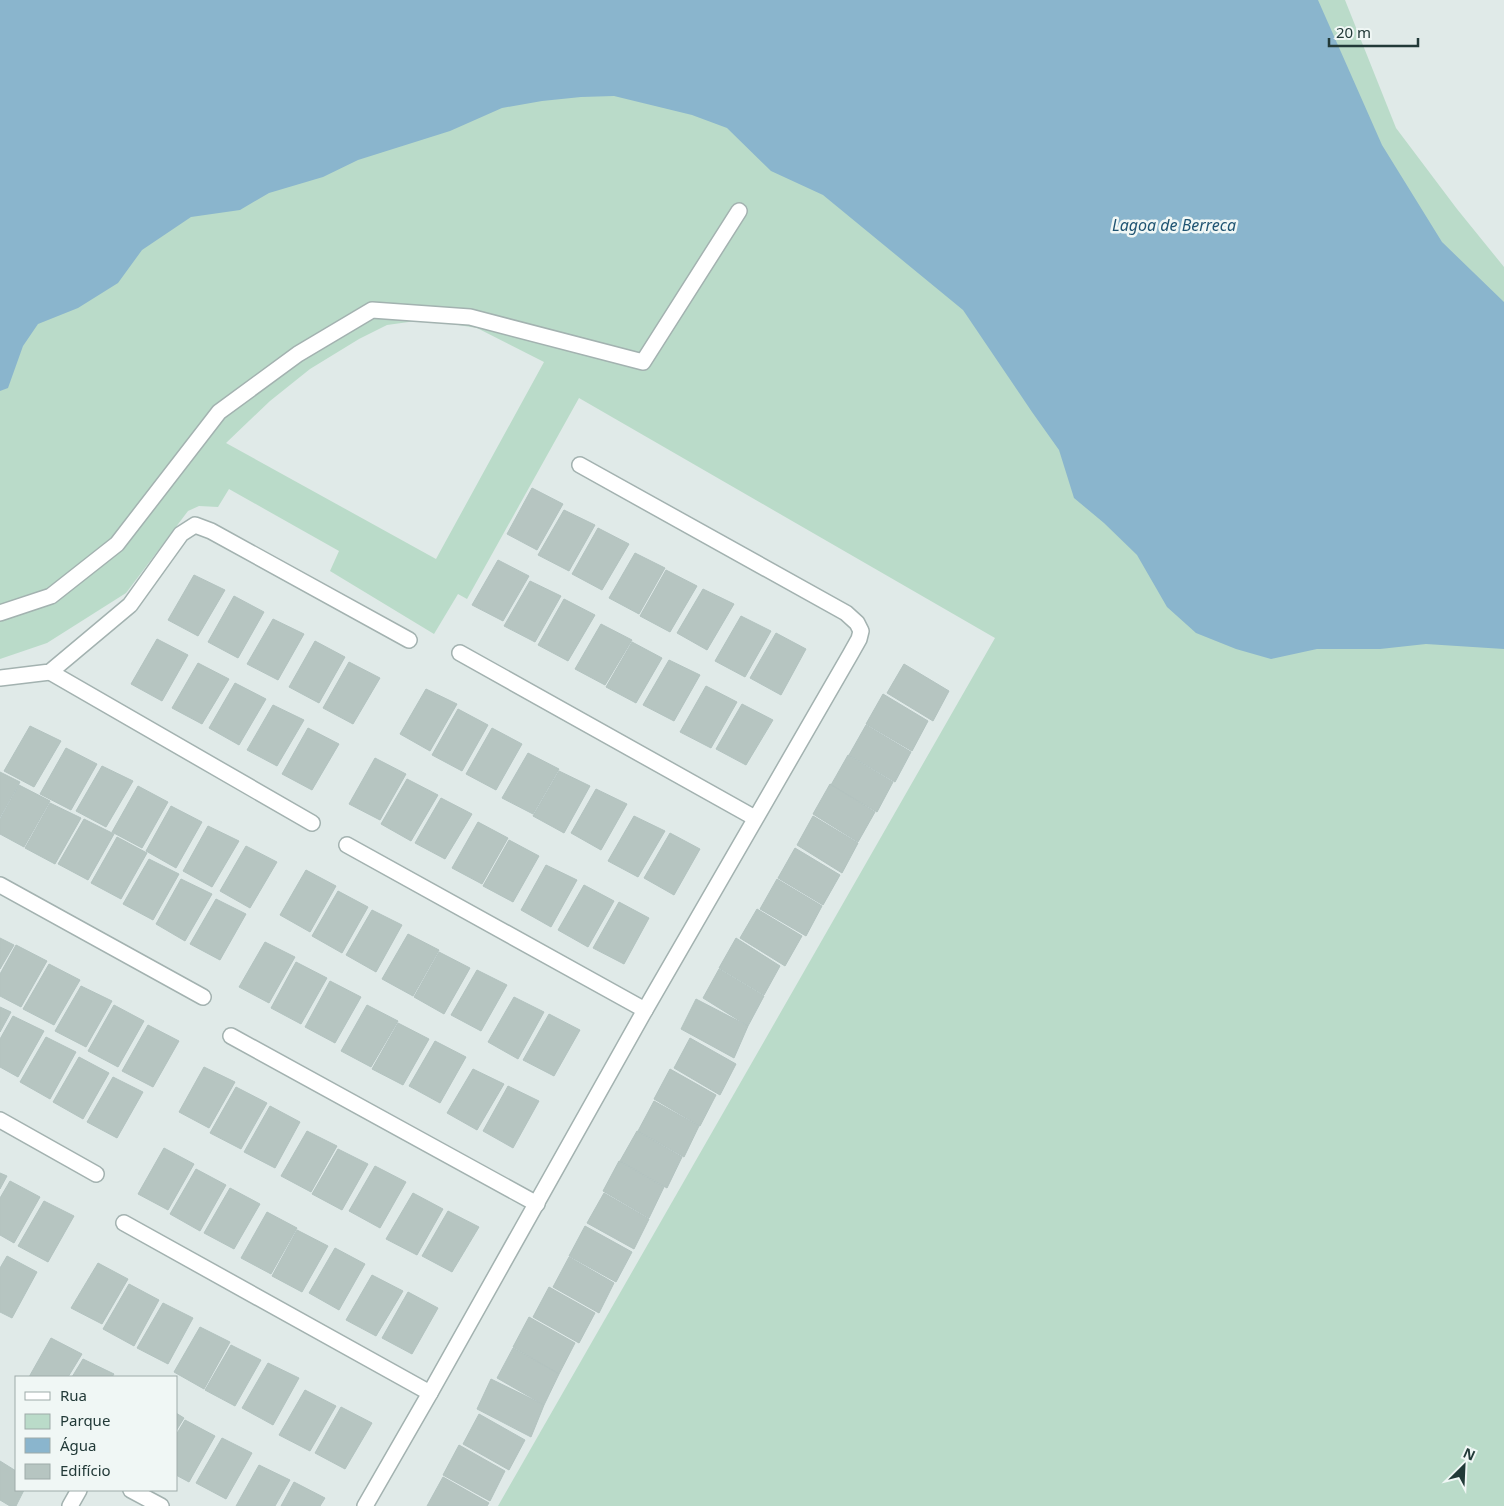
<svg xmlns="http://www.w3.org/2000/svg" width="1504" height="1506" viewBox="0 0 1504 1506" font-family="'Noto Sans',sans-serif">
<rect width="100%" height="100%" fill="#e0eae8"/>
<path fill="#badbc9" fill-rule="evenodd" d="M0,0H1345L1396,128L1457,209L1504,267V1506H498L995,638L579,398L467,599L458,594L434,634L330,571L339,551L229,489L218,507L199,506L188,511L126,593L47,643L0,659ZM416,321L452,324L477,328L544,362L436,559L226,443L270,401L310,369L359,339L387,325Z"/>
<path fill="#8ab5cd" d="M0,0H1318L1382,145L1442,242L1504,302V649L1426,644L1380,649H1317L1271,659L1236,649L1196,633L1167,607L1137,555L1104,523L1074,498L1059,450L1032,412L963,310L823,195L771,171L727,128L692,115L614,96L581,97L542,101L502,108L450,131L358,160L323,177L269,193L240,210L191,217L142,250L118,283L78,308L38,324L23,346L8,388L0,391Z"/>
<g fill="#b6c5c1" stroke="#b3c3c0">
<path d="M532,488L563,504L537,550L507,534Z"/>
<path d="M564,510L595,525L569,571L538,555Z"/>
<path d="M598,528L629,544L602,590L572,574Z"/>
<path d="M635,553L665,568L639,614L609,598Z"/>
<path d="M498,560L529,576L503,621L472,605Z"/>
<path d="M666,570L697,586L670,632L640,616Z"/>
<path d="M194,575L225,590L198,636L168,620Z"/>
<path d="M530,581L561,596L535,642L504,626Z"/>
<path d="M703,589L734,604L707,650L677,633Z"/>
<path d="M234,596L264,612L238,658L208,642Z"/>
<path d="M564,599L595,615L568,661L538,645Z"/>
<path d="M741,616L771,631L745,677L715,661Z"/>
<path d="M273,619L304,634L278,680L247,664Z"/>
<path d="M601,624L632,640L605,685L575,669Z"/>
<path d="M776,633L806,649L781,695L750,678Z"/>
<path d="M157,639L188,655L162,701L131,684Z"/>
<path d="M315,641L345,657L319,703L289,687Z"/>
<path d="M632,642L662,658L636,703L606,687Z"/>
<path d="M669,660L700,675L674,721L643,705Z"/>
<path d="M349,662L380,678L353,724L323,708Z"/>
<path d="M198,663L229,679L202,724L172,708Z"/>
<path d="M904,664L949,691L933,721L887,693Z"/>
<path d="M235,683L266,699L239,745L209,728Z"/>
<path d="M706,686L737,702L711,748L680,732Z"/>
<path d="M426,689L457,704L430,751L400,734Z"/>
<path d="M883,694L928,721L912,751L866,724Z"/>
<path d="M742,704L773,720L746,765L716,749Z"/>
<path d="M273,705L304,720L277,766L247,750Z"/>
<path d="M458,709L488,725L462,771L432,755Z"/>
<path d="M866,725L911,752L895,782L849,755Z"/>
<path d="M30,726L61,741L34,787L4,771Z"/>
<path d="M308,728L339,744L312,790L282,774Z"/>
<path d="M492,728L522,744L496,790L466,774Z"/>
<path d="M66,748L97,764L71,810L40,794Z"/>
<path d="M528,753L559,769L533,814L502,798Z"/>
<path d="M848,755L893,782L877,812L831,785Z"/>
<path d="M375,758L406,774L380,820L349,804Z"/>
<path d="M102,766L133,781L106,827L76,811Z"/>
<path d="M559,771L590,786L564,833L533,816Z"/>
<path d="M0,772L20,782L0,817Z"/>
<path d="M407,779L438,795L411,841L381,824Z"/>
<path d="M830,784L875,812L858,842L813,814Z"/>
<path d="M19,785L50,801L24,847L0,834V819Z"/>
<path d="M138,786L168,802L142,848L112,832Z"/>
<path d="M596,789L627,804L601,850L571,833Z"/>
<path d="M441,798L472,814L445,859L415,843Z"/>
<path d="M50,803L81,818L55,864L25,848Z"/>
<path d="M171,806L202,822L176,868L146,851Z"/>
<path d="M634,816L665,831L638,877L608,861Z"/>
<path d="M813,816L858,843L842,873L797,845Z"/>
<path d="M84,819L114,834L88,880L58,864Z"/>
<path d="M478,822L508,838L482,884L452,868Z"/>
<path d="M208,826L239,841L212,887L183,871Z"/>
<path d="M670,833L700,849L674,895L644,878Z"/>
<path d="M117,837L147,853L121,899L91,883Z"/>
<path d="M509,840L539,856L513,902L483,886Z"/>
<path d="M246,846L277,862L250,908L220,891Z"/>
<path d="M795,848L840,875L823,905L778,878Z"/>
<path d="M149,859L179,874L153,920L123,904Z"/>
<path d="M546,865L577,880L551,927L521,910Z"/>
<path d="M306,870L336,886L310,932L280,915Z"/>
<path d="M181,879L212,894L185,941L156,924Z"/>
<path d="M777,879L822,906L806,936L760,909Z"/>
<path d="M584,885L614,901L588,947L558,930Z"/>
<path d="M338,891L368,907L342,953L312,936Z"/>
<path d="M216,899L246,914L220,960L190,944Z"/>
<path d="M619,902L649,918L624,964L593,948Z"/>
<path d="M757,909L802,936L785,966L740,938Z"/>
<path d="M372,910L402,925L376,972L346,955Z"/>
<path d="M408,934L439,950L413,996L382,979Z"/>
<path d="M0,938L14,945L0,969Z"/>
<path d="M736,938L780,966L764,995L719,968Z"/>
<path d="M265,942L295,957L269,1003L239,987Z"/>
<path d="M16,945L47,961L21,1007L0,996V974Z"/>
<path d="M439,952L470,968L444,1014L414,997Z"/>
<path d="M296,962L327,978L301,1024L271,1008Z"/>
<path d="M49,964L80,980L54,1025L23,1009Z"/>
<path d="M719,969L764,996L748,1026L703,998Z"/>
<path d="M477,970L507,985L481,1031L451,1015Z"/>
<path d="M330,981L361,997L335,1043L305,1027Z"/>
<path d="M81,986L112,1001L86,1047L55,1031Z"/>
<path d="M514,997L544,1012L518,1059L488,1042Z"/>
<path d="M696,999L748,1026L734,1058L681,1029Z"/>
<path d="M114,1005L144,1021L118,1067L88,1051Z"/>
<path d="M367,1005L398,1021L371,1067L341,1051Z"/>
<path d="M0,1007L11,1012L0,1032Z"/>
<path d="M549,1014L580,1030L554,1076L523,1060Z"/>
<path d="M13,1016L44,1031L18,1077L0,1067V1039Z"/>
<path d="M398,1023L429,1039L403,1085L372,1069Z"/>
<path d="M148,1025L179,1041L153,1087L122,1071Z"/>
<path d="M46,1037L76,1052L50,1099L20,1082Z"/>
<path d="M690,1038L736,1064L720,1095L674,1068Z"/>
<path d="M435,1041L466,1057L440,1103L409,1086Z"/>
<path d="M79,1057L109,1073L83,1119L53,1102Z"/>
<path d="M204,1067L235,1082L209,1128L179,1112Z"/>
<path d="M473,1069L504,1084L477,1130L447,1113Z"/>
<path d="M670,1069L716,1095L700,1126L654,1099Z"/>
<path d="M113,1077L143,1092L117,1138L87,1122Z"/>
<path d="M508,1086L539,1101L513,1148L483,1131Z"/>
<path d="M236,1087L267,1103L241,1149L210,1133Z"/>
<path d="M654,1101L699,1126L684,1157L638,1131Z"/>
<path d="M270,1106L300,1122L275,1168L244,1152Z"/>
<path d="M307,1131L337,1146L311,1192L281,1176Z"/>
<path d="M637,1131L682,1157L667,1188L620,1161Z"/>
<path d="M164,1148L194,1164L168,1210L138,1194Z"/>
<path d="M338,1149L368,1164L342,1210L312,1194Z"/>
<path d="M619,1161L664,1187L649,1218L603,1191Z"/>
<path d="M375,1166L406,1182L380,1228L349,1211Z"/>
<path d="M196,1169L226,1185L200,1231L170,1214Z"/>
<path d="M0,1173L7,1176L0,1189Z"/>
<path d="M10,1181L40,1197L14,1243L0,1235V1198Z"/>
<path d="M230,1188L260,1204L234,1249L204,1233Z"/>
<path d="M413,1193L443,1209L417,1255L386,1239Z"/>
<path d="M604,1193L649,1219L634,1249L587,1223Z"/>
<path d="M44,1201L74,1216L48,1262L18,1246Z"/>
<path d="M448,1211L479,1227L452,1272L422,1256Z"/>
<path d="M267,1212L297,1228L271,1274L241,1258Z"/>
<path d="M585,1226L632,1252L616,1282L569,1256Z"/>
<path d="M297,1230L328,1246L302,1292L272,1276Z"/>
<path d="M335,1248L365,1264L339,1310L309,1293Z"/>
<path d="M7,1256L37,1272L12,1318L0,1312V1268Z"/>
<path d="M569,1257L614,1283L599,1313L553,1287Z"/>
<path d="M98,1263L128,1279L102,1324L71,1308Z"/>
<path d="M372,1275L403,1291L376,1336L346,1320Z"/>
<path d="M129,1284L159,1300L134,1346L103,1329Z"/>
<path d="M549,1287L595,1313L579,1343L533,1317Z"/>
<path d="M408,1292L438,1308L412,1354L382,1338Z"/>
<path d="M163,1303L193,1318L168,1364L137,1348Z"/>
<path d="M529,1317L575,1343L559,1374L513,1347Z"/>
<path d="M200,1327L230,1342L204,1389L174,1372Z"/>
<path d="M51,1338L82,1354L68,1377H29Z"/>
<path d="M231,1345L261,1360L235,1406L205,1390Z"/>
<path d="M513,1348L559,1374L544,1405L497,1378Z"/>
<path d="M83,1359L114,1374L112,1377H72Z"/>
<path d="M268,1363L299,1378L273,1425L242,1408Z"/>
<path d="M491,1379L544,1405L531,1437L477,1409Z"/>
<path d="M305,1390L336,1406L310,1451L279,1435Z"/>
<path d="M341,1407L372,1423L345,1469L315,1453Z"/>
<path d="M176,1413L184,1418L176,1431Z"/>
<path d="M479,1414L525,1440L509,1470L463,1444Z"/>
<path d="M185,1420L215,1436L189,1482L176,1475V1435Z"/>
<path d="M222,1438L252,1453L226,1499L196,1483Z"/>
<path d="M459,1445L505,1471L490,1501L443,1475Z"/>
<path d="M0,1461L16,1471V1490H24L16,1506H10L0,1500Z"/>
<path d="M259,1465L290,1480L275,1506H236Z"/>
<path d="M443,1477L489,1503L487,1506H427Z"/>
<path d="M294,1482L325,1498L320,1506H281Z"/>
</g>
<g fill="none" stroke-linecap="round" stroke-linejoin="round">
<defs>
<g id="minor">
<path d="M0,613L51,596L117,544L219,412L298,354L372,310L470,317L643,362L739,211"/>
<path d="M460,653L755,818"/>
<path d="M50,672L312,823"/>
<path d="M0,678L50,672L130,605L181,534L195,525L211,531L409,640"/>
<path d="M347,845L645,1010"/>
<path d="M0,885L203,997"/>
<path d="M231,1036L537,1204"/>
<path d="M0,1120L96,1174"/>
<path d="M124,1223L430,1393"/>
<path d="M131,1490L161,1506"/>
<path d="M70,1506L79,1490"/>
<path d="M365,1506L430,1393L645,1010L850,655L859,639L861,631L857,623L846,613L580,465"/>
</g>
</defs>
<use href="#minor" stroke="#a3b2b0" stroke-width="18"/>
<use href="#minor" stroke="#fff" stroke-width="15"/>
</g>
<g text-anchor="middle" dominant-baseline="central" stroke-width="5" stroke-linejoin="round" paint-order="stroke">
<g font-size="16" font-style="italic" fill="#1f5472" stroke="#f0f7f5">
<text x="1174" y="225">Lagoa de Berreca</text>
</g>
</g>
<rect x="15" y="1376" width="162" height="115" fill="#f0f7f5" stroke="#9eaba9"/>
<rect x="25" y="1392" width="25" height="8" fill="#ffffff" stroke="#9eaba9"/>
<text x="60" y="1401" font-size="15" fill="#223a38">Rua</text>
<rect x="25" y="1414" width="25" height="15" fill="#badbc9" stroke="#9eaba9"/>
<text x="60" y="1426" font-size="15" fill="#223a38">Parque</text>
<rect x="25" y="1438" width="25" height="15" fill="#8ab5cd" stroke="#9eaba9"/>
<text x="60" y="1451" font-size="15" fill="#223a38">Água</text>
<rect x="25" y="1464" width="25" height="15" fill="#b6c5c1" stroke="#9eaba9"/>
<text x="60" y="1476" font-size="15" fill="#223a38">Edifício</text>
<g transform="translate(1464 1466) rotate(24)" stroke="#f0f7f5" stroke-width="4" paint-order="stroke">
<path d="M0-4L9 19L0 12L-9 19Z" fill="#223a38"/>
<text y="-8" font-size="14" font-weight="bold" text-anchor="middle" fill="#223a38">N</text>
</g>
<path d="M1329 38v8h89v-8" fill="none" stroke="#223a38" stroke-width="2.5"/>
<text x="1336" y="38" font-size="15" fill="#223a38" stroke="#f0f7f5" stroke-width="4" paint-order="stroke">20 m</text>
</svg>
